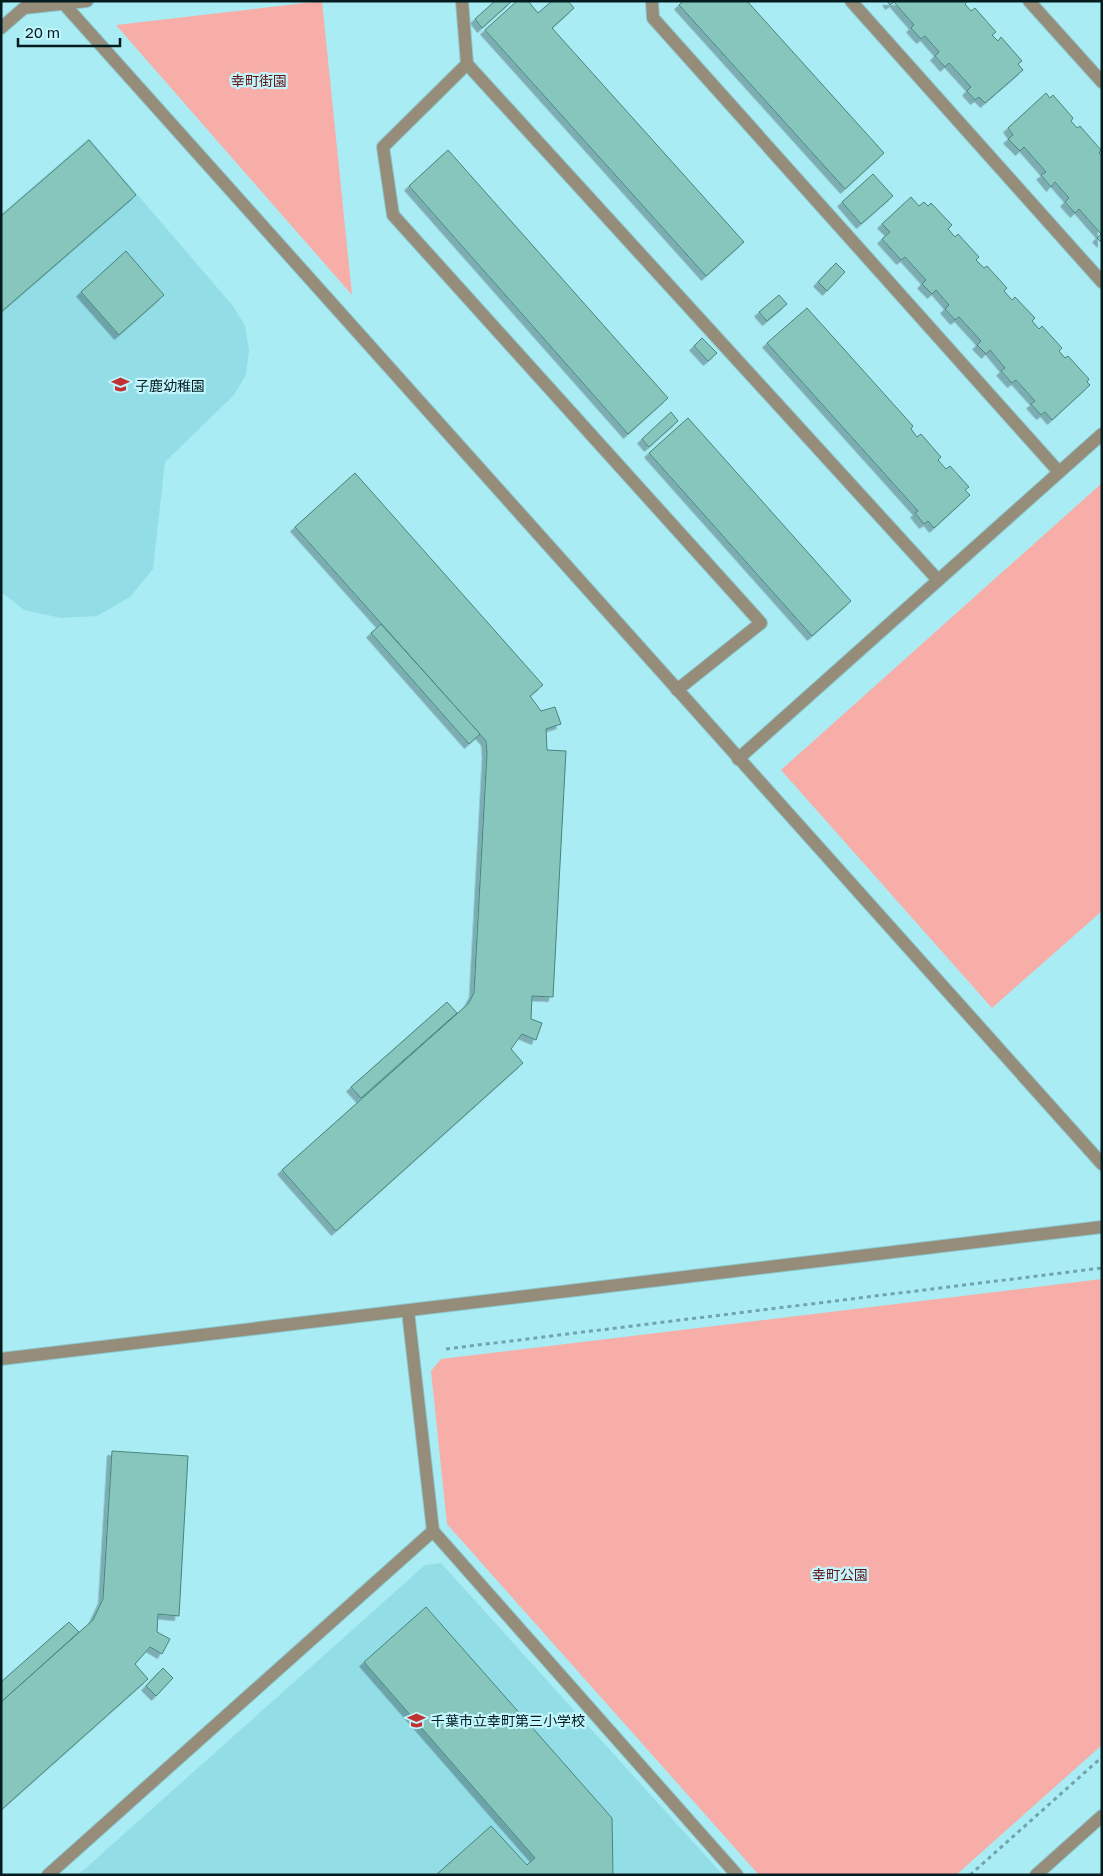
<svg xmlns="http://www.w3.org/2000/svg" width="1103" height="1876" viewBox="0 0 1103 1876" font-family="'Golos Text','Noto Sans JP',sans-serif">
<defs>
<filter id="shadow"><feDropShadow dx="-4.5" dy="4.5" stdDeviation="0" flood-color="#0004"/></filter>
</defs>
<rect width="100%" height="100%" fill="#aaecf3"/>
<g fill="#93dee6">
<path d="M89,138L232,305L245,325L249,350L246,375L234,395L165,462L153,569L130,597L97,616L61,618L24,610L1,592V214Z"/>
<path d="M441,1563L723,1875H78L425,1565Z"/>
</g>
<g fill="#f8aea8">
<path d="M322,1L352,295L116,25Z"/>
<path d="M1102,483V911L992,1008L781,770Z"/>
<path d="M1102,1279V1745L956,1875H759L447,1524L431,1371L441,1359Z"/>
</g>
<g fill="#87c6bd" stroke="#47857d" filter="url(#shadow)">
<path d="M495,1H512L482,28L475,19Z"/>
<path d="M517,1H528L538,13L552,1H568L574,8L552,28L744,242L706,276L485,30Z"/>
<path d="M683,1H747L884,153L845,189L679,5Z"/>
<path d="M887,1H968L965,4L971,11L975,8L996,32L992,35L998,41L1001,37L1022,61L1018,64L1023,70L985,103L979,97L975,100L967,91L971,87L949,63L945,67L935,56L939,52L925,36L921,39L911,28L914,25L894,2L890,5Z"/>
<path d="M1046,93L1050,98L1053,95L1073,118L1071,121L1077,128L1080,126L1101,150L1099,153L1102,156V243L1097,238L1101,234L1079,209L1075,213L1065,202L1069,198L1055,182L1051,187L1041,175L1046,172L1024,147L1020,151L1008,139L1013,135L1008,128Z"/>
<path d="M89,140L136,195L1,312V216Z"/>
<path d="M448,150L668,398L628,434L409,186Z"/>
<path d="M873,174L893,196L861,224L842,202Z"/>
<path d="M911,197L919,206L924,202L928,206L931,203L952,225L948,229L955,237L958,234L979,257L976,260L984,268L987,266L1007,288L1004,291L1012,300L1015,297L1035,318L1032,321L1039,329L1042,326L1062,348L1059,351L1065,358L1068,356L1089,379L1087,382L1090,385L1052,420L1045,412L1041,415L1031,404L1035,401L1016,380L1012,383L1001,371L1005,368L990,350L986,354L977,345L981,341L959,317L955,320L945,309L949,305L936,290L932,294L922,284L926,280L905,257L901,260L882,239L890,232L882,224Z"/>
<path d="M126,251L164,295L119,335L81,292Z"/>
<path d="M836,263L845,272L827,291L818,282Z"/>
<path d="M779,295L787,304L767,321L759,312Z"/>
<path d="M807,308L913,426L911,429L917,437L921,434L941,457L938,460L946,469L950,466L969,487L965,490L970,495L934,528L928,521L924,524L915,513L918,511L767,343Z"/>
<path d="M702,338L717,353L708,361L694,346Z"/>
<path d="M671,412L678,421L649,447L642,439Z"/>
<path d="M688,418L851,601L812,636L649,453Z"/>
<path d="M355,473L543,685L530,696L541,711L555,707L561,724L546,729L547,750L566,751L553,997L532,996L531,1019L542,1023L536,1040L522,1034L511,1049L523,1063L336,1231L282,1170L468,1004L474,993L487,753L486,741L295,527Z"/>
<path d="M381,624L480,734L469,744L371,633Z"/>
<path d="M447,1002L457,1013L361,1098L351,1087Z"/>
<path d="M112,1451L188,1456L179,1616L158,1614L157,1632L170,1639L162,1654L150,1647L135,1664L148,1679L1,1810V1702L93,1620L103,1599Z"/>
<path d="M426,1607L612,1818L613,1875H436L491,1826L527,1865L535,1858L364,1662Z"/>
<path d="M69,1622L79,1632L1,1702V1682Z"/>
<path d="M163,1668L173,1678L156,1696L146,1686Z"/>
</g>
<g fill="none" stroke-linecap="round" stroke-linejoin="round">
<defs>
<g id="service">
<path d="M462,1L467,64L383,147L393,215L761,623L677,690"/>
<path d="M652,1L653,18L1059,472"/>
<path d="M851,1L1102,282"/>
<path d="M467,64L938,580"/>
<path d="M738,759L1102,434"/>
</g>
<g id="minor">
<path d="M1029,1L1102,82"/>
<path d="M64,4L1102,1164"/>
<path d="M1,28L24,8L87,1"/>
<path d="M408,1311L433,1531L737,1875"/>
<path d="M48,1875L433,1531"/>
</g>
<g id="tertiary">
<path d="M1,1359L1102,1227"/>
<path d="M1036,1875L1102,1816"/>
</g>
</defs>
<use href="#service" stroke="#8cc7cd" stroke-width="14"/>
<use href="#minor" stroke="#8cc7cd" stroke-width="14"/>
<use href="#tertiary" stroke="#8cc7cd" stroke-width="14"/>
<g stroke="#70a4aa" stroke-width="3" stroke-dasharray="4 4" stroke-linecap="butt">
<path d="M446,1349L1102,1268"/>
<path d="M970,1875L1102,1757"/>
</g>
<use href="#service" stroke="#958c79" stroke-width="12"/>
<use href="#minor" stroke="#958c79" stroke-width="12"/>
<use href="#tertiary" stroke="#958c79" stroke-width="12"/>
</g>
<defs>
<symbol id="school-bare" viewBox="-9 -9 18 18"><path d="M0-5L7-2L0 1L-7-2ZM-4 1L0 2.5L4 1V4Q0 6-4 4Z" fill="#c03134" stroke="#c3f6fc" stroke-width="2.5" paint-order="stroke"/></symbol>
</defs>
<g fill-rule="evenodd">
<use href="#school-bare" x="108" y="372" width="25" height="25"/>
<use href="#school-bare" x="404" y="1708" width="25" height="25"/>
</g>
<g text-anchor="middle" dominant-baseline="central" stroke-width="4.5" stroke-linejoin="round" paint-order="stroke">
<g font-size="14" fill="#641416" stroke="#c3f6fc">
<text x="259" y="80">幸町街園</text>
<text x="840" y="1574">幸町公園</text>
</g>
<g font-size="14" fill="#021c1f" stroke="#c3f6fc" text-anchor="start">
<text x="135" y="385">子鹿幼稚園</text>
<text x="431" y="1720">千葉市立幸町第三小学校</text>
</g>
</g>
<rect width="1103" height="1876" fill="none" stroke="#021c1f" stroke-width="5"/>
<path d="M18 38v8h102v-8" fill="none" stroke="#021c1f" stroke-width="2.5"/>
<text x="25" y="38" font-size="15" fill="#021c1f" stroke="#c3f6fc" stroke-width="4" paint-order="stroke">20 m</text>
</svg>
